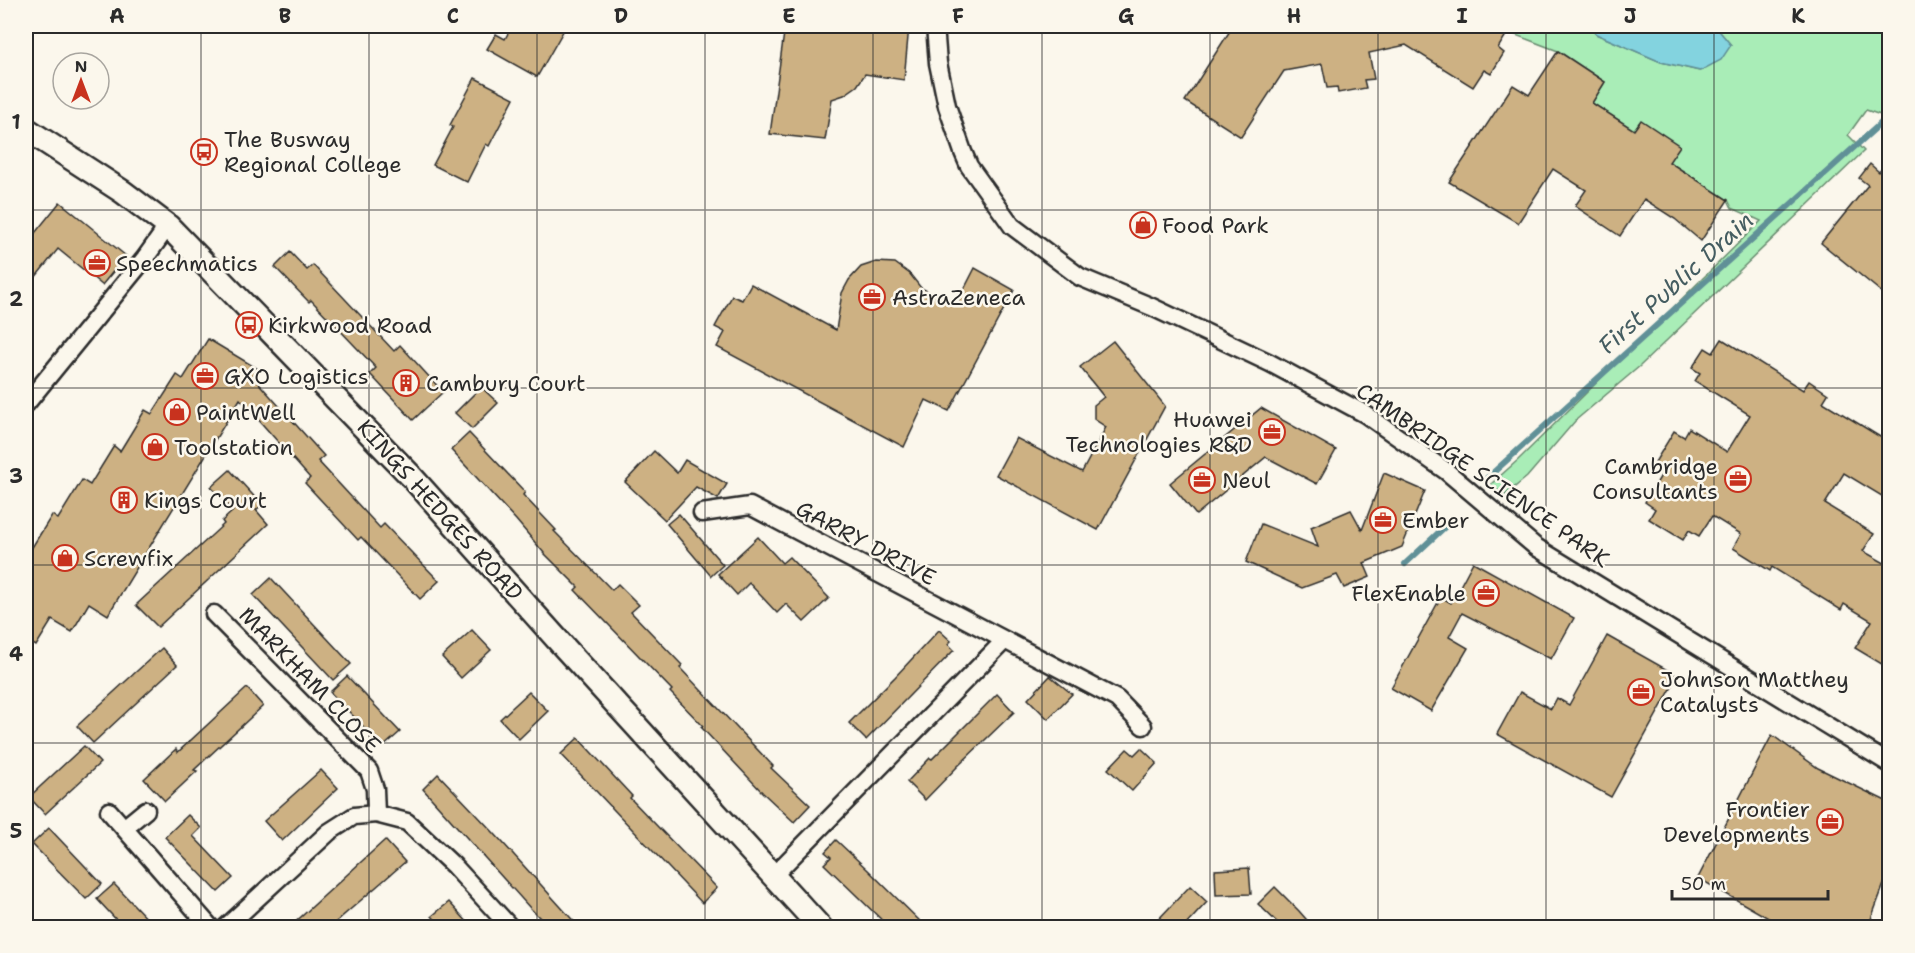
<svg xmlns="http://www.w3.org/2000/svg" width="1915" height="953" viewBox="0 0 1915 953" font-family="'Shantell Sans',sans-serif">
<rect width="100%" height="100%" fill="#fbf7ec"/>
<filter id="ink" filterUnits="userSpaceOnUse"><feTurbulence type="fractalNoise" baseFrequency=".0167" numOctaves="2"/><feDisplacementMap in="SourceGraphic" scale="12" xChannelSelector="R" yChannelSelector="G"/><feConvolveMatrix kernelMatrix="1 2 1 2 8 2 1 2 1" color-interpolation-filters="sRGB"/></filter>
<g filter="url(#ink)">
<path fill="#a9edb7" stroke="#6a8c71" stroke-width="1.5" d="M1499,26H1588L1596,34L1661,62L1699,71L1731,45L1715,26H1889V118L1866,110L1848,135L1864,151L1640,366L1576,420L1527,477L1505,495L1490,485L1518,460L1761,221L1732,208L1728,200L1669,162L1679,146L1641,121L1634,130L1592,103L1605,82L1558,51L1508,32Z"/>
<path fill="#83d3df" stroke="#609097" stroke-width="1.5" d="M1588,26H1715L1731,45L1721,60L1700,71L1661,62L1596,34Z"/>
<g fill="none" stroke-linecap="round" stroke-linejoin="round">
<g stroke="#609097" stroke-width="6">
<path d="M1486,479L1890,115"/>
<path d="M1405,564L1449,523"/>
</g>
</g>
<g fill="#cdb183" stroke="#2b2b2b" stroke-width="1.5">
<path d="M512,26H566L537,77L487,49L496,34L505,39Z"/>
<path d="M785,26H909L904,80L865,74L857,86L844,95L832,99L825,140L770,134Z"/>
<path d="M1233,26H1499L1508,32L1498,48L1504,53L1491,74L1484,70L1473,87L1406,45L1369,53L1374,79L1364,80L1366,88L1338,93L1337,87L1327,88L1322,64L1284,71L1241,137L1185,101Z"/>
<path d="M1558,51L1605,82L1592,103L1634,130L1641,120L1680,146L1669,162L1728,200L1701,241L1675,219L1644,199L1620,236L1575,206L1586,190L1553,169L1518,223L1449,182L1513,85L1529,95Z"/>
<path d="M475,78L514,98L489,146L486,144L467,182L433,165L453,127L450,125Z"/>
<path d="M1890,159V299L1821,243L1868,185L1859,178L1870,164L1879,172Z"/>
<path d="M60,202L126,256L102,285L58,249L26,289V244Z"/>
<path d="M290,252L307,270L313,265L394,351L400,345L443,392L413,420L370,374L376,368L311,300L309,302L275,267Z"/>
<path d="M876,262L895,263L910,274L921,288L956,305L975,268L1014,290L949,411L926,400L904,447L717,347L725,332L715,327L732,296L742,300L751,284L836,330L842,293L849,280L861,267Z"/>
<path d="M208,339L258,369L253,377L324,456L318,461L380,528L384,524L439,581L420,599L361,537L358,540L305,483L310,478L240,399L108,615L89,603L72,632L52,620L36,646L26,640V557L52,515L58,519L82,480L90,485L114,446L120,451L145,410L152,414L177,375L183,379Z"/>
<path d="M1722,339L1803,390L1809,381L1828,394L1823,402L1890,443V501L1844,473L1825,504L1874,534L1863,551L1890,566V669L1855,648L1872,621L1844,604L1841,610L1772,567L1770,571L1733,548L1741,534L1712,516L1699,536L1689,530L1683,540L1649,519L1655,509L1645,502L1662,474L1652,467L1674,431L1684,437L1689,428L1727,452L1750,415L1695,381L1700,373L1692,368L1705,348L1713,353Z"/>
<path d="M1113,341L1165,406L1098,530L996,475L1016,438L1082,472L1106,427L1094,419V405L1104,397L1080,367Z"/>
<path d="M481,387L498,403L472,429L455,413Z"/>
<path d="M1261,408L1336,450L1317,484L1266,457L1196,515L1170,483Z"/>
<path d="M469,433L525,492L523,495L556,530L554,531L612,590L618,584L639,605L631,612L682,665L680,668L773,766L771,768L810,805L794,822L763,793L701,727L703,726L670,692L672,690L575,590L578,587L544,553L516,520L451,450Z"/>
<path d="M654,451L677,473L685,460L727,484L718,499L696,487L665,520L625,482Z"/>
<path d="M230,470L262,505L256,510L268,524L158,627L136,605L224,524L222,521L233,511L211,487Z"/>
<path d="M1384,473L1425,491L1402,547L1364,563L1370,577L1344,588L1337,575L1302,588L1246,562L1261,524L1318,547L1311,527L1351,510L1362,530Z"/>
<path d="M679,514L723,565L711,576L667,524Z"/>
<path d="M758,537L782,563L789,557L829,598L804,622L786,604L777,613L749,583L737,595L718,574Z"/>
<path d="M1473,562L1574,618L1551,659L1462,613L1449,637L1468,648L1431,711L1391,688L1441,597L1451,603Z"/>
<path d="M271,578L351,664L333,680L253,595Z"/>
<path d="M472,630L491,650L461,678L442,657Z"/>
<path d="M939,630L951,641L948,644L954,650L866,740L849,723L895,677Z"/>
<path d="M1607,636L1678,676L1611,797L1497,734L1520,692L1551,709L1557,698L1569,705Z"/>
<path d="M162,648L177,665L93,743L77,726Z"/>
<path d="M347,676L400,732L383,747L330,692Z"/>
<path d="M1050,676L1072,694L1048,719L1028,699Z"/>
<path d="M247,688L263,706L194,770L197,771L165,801L144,779L176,749L178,752Z"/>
<path d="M529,692L548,711L519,739L500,719Z"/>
<path d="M997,694L1014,712L958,766L925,800L907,782L930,758L932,759Z"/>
<path d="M1772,735L1818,768L1890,803V868L1868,927H1784L1698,878Z"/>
<path d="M578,738L632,796L630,798L717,888L702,903L561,754Z"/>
<path d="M84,746L100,763L45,814L29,797Z"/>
<path d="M1141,748L1157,763L1132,791L1108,769L1127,749L1134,755Z"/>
<path d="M321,770L338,788L282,841L264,821Z"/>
<path d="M438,774L494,833L579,927H549L530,908L423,789Z"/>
<path d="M188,815L201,828L193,836L233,878L218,892L165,837Z"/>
<path d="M49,828L102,884L86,899L32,844Z"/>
<path d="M385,840L405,862L330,927H290Z"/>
<path d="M836,840L867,869L926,927H889L824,864L831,857L825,852Z"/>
<path d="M1249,868L1251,894L1216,895L1215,870Z"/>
<path d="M114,884L155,927H123L97,899Z"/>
<path d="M1190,886L1207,902L1184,927H1151Z"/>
<path d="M1275,887L1299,911L1313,927H1282L1258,904Z"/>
<path d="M449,902L472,927H442L432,916Z"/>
</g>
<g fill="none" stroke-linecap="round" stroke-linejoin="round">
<defs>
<g id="street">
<path d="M935,26L938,63L947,106L963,152L969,166L1012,226L1080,277L1152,307L1270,363L1365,414L1446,471L1536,547L1890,764"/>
<path d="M26,404L145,258L168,226"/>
<path d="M702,513L750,506L1117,699L1143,726"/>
<path d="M214,614L369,771L375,789L376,814"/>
<path d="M109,811L211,928"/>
<path d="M124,828L146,810"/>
<path d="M773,876L1004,641"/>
<path d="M225,928L329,832L354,816L376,814L407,822L454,866L511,928"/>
</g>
<path id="secondary" d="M26,129L123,192L168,226L410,475L564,647L821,928"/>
</defs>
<use href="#street" stroke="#2b2b2b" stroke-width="21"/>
<use href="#secondary" stroke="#2b2b2b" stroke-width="27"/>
<use href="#street" stroke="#fbf7ec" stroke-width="16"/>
<use href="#secondary" stroke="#fbf7ec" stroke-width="22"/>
</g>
</g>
<path fill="none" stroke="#2b2b2b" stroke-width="1.5" stroke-opacity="0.55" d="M201,26V928M369,26V928M537,26V928M705,26V928M873,26V928M1042,26V928M1210,26V928M1378,26V928M1546,26V928M1714,26V928M26,210H1890M26,388H1890M26,565H1890M26,743H1890"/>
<defs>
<symbol id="bus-ring" viewBox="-11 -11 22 22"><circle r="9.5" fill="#fbf7ec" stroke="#c8321e" stroke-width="1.5"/><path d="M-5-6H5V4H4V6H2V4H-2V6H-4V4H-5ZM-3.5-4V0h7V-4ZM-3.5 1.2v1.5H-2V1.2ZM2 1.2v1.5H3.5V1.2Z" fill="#c8321e"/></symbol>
<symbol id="shop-ring" viewBox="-11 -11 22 22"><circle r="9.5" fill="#fbf7ec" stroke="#c8321e" stroke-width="1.5"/><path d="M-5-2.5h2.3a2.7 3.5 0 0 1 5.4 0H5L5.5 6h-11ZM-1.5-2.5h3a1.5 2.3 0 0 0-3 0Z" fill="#c8321e"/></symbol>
<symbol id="office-ring" viewBox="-11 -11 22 22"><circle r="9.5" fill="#fbf7ec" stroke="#c8321e" stroke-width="1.5"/><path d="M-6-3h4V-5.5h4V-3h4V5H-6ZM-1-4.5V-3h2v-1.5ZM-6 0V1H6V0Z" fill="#c8321e"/></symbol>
<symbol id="building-ring" viewBox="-11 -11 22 22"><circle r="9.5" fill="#fbf7ec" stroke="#c8321e" stroke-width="1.5"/><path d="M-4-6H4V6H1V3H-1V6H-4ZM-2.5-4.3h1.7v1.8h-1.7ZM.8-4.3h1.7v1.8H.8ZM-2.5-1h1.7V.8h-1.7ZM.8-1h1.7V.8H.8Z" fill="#c8321e"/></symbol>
</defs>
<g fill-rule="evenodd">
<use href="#bus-ring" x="189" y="137" width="30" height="30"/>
<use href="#shop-ring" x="1128" y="210" width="30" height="30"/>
<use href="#office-ring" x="82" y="248" width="30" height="30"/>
<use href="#office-ring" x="857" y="282" width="30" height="30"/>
<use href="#bus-ring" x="234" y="310" width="30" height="30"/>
<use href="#office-ring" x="190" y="361" width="30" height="30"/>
<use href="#building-ring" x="391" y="368" width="30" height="30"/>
<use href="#shop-ring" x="162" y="397" width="30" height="30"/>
<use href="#office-ring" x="1257" y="417" width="30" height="30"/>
<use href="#shop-ring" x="140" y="432" width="30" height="30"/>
<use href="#office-ring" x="1723" y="464" width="30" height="30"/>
<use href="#office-ring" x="1187" y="465" width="30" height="30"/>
<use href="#building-ring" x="109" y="485" width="30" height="30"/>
<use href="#office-ring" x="1368" y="505" width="30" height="30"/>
<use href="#shop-ring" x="50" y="543" width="30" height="30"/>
<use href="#office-ring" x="1471" y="578" width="30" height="30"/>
<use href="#office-ring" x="1626" y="677" width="30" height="30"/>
<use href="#office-ring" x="1815" y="807" width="30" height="30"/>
</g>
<g text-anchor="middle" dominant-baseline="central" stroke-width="5" stroke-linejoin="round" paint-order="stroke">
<g font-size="22" fill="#2b2b2b" stroke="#fbf7ec" text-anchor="start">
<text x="224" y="139">The Busway<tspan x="224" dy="25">Regional College</tspan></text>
<text x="1162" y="225">Food Park</text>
<text x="116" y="263">Speechmatics</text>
<text x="892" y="297">AstraZeneca</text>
<text x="268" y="325">Kirkwood Road</text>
<text x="224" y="376">GXO Logistics</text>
<text x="426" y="383">Cambury Court</text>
<text x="196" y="412">PaintWell</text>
<text x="1252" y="419" text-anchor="end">Huawei<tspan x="1252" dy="25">Technologies R&amp;D</tspan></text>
<text x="174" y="447">Toolstation</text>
<text x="1718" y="466" text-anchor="end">Cambridge<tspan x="1718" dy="25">Consultants</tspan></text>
<text x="1222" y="480">Neul</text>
<text x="144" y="500">Kings Court</text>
<text x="1402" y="520">Ember</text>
<text x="84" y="558">Screwfix</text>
<text x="1466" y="593" text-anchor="end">FlexEnable</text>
<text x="1660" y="679">Johnson Matthey<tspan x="1660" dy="25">Catalysts</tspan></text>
<text x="1810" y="809" text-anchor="end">Frontier<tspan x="1810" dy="25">Developments</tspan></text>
</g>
<g font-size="22" fill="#2b2b2b" stroke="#fbf7ec">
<text transform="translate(1483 475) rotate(35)">CAMBRIDGE SCIENCE PARK</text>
<text transform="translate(440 510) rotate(48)">KINGS HEDGES ROAD</text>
<text transform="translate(866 543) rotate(28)">GARRY DRIVE</text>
<text transform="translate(310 680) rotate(46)">MARKHAM CLOSE</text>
</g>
<g font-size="24" font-style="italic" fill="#455d61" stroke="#fbf7ec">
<text transform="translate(1676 283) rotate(-42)">First Public Drain</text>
</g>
</g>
<rect width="1915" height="953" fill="none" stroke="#fbf7ec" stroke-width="66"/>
<g transform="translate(81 81)"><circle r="28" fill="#fbf7ec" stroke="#a8a59f" stroke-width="1.5"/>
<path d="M0-4.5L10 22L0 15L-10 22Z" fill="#c8321e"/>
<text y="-9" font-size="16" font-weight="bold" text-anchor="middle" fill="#2b2b2b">N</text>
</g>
<path d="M1672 890v9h156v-9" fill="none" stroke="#2b2b2b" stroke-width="3"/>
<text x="1681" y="890" font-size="18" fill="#2b2b2b" stroke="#fbf7ec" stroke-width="4.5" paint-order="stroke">50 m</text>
<rect x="33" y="33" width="1849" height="887" fill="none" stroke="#2b2b2b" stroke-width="2"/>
<g font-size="20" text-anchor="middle" font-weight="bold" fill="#2b2b2b">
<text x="117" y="23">A</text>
<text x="285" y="23">B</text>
<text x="453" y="23">C</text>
<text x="621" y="23">D</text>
<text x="789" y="23">E</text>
<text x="958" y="23">F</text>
<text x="1126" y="23">G</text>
<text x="1294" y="23">H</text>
<text x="1462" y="23">I</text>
<text x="1630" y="23">J</text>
<text x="1798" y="23">K</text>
<text x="16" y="129">1</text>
<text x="16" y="306">2</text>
<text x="16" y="483">3</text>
<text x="16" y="661">4</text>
<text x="16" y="838">5</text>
</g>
</svg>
